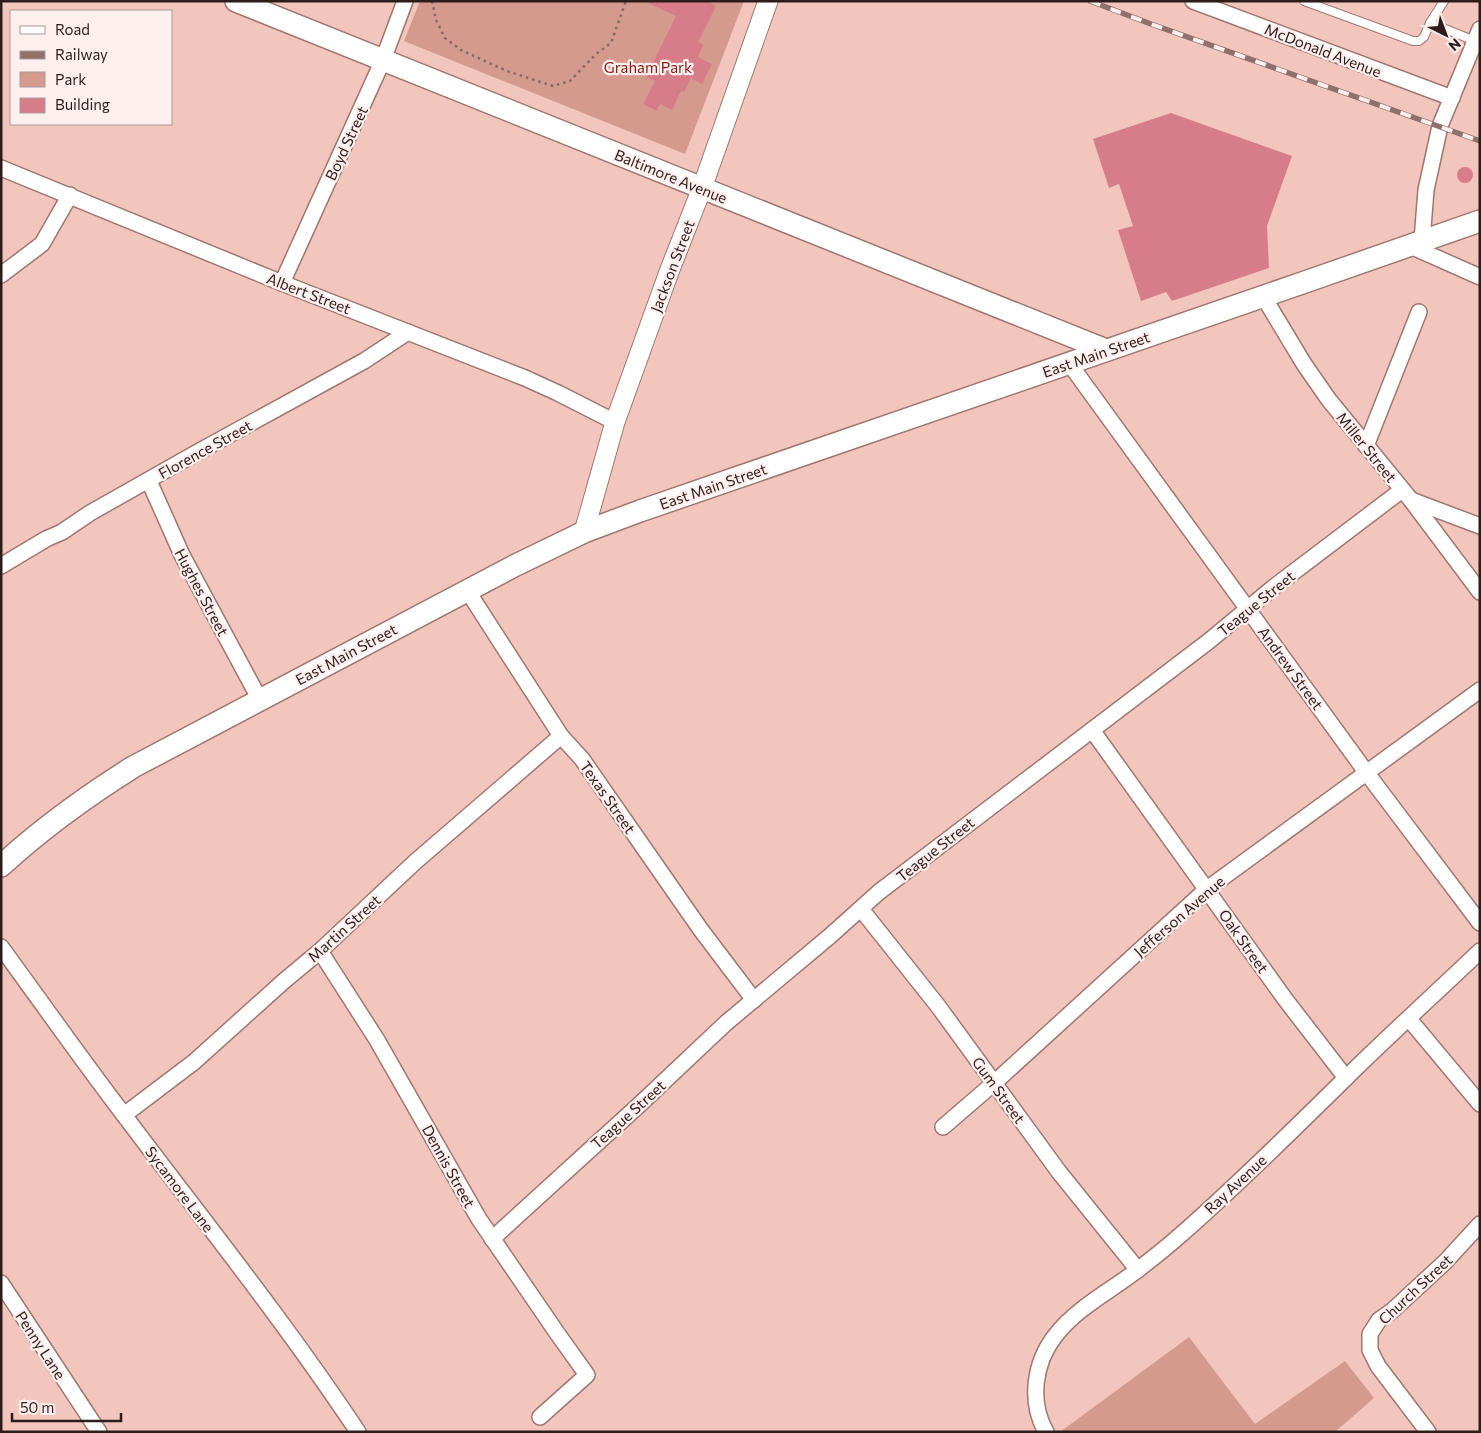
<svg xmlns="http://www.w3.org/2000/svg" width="1481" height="1433" viewBox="0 0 1481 1433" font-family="Commissioner,sans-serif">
<rect width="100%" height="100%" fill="#f3c6bd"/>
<g fill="#d49a8e">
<path d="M420,1H744L685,154L404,41Z"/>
<path d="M1189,1337L1255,1424L1345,1361L1374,1398L1335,1432H1060Z"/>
</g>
<g fill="#d77d8a">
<path d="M644,1H706L716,6L698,42L703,45L698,57L712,64L702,84L691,78L684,92L681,91L672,110L660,104L657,111L643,104L655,81L646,77L676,16Z"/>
<path d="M1171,113L1292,156L1267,226L1269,268L1172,301L1166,292L1141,301L1118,230L1133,226L1119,184L1109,188L1093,139Z"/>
<circle cx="1465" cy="175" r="8"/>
</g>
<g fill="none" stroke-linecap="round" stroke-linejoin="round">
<defs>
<g id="service">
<path d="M1304,1L1413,41H1419L1424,37L1430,23L1444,1"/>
<path d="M1430,23L1475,41"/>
</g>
<g id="minor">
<path d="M1193,1L1452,98"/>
<path d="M1,168L282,283L525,378L558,393L615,422"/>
<path d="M1422,240L1426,190L1440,126L1480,29"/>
<path d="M1408,245L1480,277"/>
<path d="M1,275L42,244L70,195"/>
<path d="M282,283L383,60L405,1"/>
<path d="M1263,296L1304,364L1329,400L1411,500L1480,592"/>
<path d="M1069,363L1366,772L1480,923"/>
<path d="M1366,446L1419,312"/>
<path d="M149,481L182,555L260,700"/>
<path d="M1411,500L1480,526"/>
<path d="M1,566L46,539L62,532L90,513L196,453L364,361L408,332"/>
<path d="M467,590L561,736L582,759L701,930L754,1000"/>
<path d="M1092,730L1285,999L1346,1078"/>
<path d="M861,909L938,1006L1059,1172L1138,1270"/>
<path d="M1,947C42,1003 82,1060 124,1115C203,1220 285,1322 358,1432"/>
<path d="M320,951L377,1040L479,1219L557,1333L587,1375L540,1417"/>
<path d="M1409,1019L1480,1104"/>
<path d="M124,1115L194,1062L284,981L320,951L415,862L561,736"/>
<path d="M943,1127L994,1083L1207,889L1480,690"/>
<path d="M492,1239L638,1106L726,1023L830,936L879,892L1209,641L1274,587L1402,490"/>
<path d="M1,1283L99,1432"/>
<path d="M1046,1432C1029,1402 1034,1363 1055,1336C1074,1311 1103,1295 1128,1277C1147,1263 1166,1248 1184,1232C1243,1180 1298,1125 1354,1070C1395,1030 1438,991 1480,951"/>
<path d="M1428,1432L1378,1366L1370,1350V1334L1379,1320L1393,1310L1445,1262L1480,1224"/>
</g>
<path id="tertiary" d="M584,532L615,422L669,272L702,188L768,1"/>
<g id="secondary">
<path d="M236,1L1106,350"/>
<path d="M1,866C41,829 87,796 133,767L514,566L584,532L640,511L1305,282L1480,221"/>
</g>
</defs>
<use href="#service" stroke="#9f776f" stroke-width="10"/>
<use href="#minor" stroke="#9f776f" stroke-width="18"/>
<use href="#tertiary" stroke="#9f776f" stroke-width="21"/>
<use href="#secondary" stroke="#9f776f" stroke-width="24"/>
<path stroke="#866963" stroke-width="2.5" stroke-dasharray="2.5 4" stroke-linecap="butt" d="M432,1L436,20L445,38L461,50L507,71L553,86L570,81L596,54L611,43L626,1"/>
<use href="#service" stroke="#fff" stroke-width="8"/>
<use href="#minor" stroke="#fff" stroke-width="15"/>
<use href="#tertiary" stroke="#fff" stroke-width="19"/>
<use href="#secondary" stroke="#fff" stroke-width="21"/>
<defs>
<path id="rail" d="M1090,1L1151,24L1480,141"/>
</defs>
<use href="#rail" stroke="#8f706a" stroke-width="5.5"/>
<use href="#rail" stroke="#fdefed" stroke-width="4" stroke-dasharray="11" stroke-linecap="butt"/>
</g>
<g text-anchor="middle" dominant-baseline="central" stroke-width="4.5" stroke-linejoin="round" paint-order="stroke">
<g font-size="15" fill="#2d1d1a" stroke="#fdefed">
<text transform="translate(1323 50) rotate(21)">McDonald Avenue</text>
<text transform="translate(346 143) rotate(-65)">Boyd Street</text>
<text transform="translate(671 176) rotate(22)">Baltimore Avenue</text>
<text transform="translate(672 266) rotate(-69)">Jackson Street</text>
<text transform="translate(309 293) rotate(21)">Albert Street</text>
<text transform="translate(1096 354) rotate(-19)">East Main Street</text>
<text transform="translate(1367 447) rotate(51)">Miller Street</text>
<text transform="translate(205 449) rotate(-29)">Florence Street</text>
<text transform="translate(713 486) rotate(-19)">East Main Street</text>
<text transform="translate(202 592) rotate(62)">Hughes Street</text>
<text transform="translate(1256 603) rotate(-39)">Teague Street</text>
<text transform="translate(346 654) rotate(-28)">East Main Street</text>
<text transform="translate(1291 668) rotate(54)">Andrew Street</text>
<text transform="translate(608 797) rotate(55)">Texas Street</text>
<text transform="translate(935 849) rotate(-38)">Teague Street</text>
<text transform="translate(1179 916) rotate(-41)">Jefferson Avenue</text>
<text transform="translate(344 928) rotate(-42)">Martin Street</text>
<text transform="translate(1244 941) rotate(55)">Oak Street</text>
<text transform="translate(999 1090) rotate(54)">Gum Street</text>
<text transform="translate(628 1114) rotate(-42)">Teague Street</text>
<text transform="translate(449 1166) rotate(61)">Dennis Street</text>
<text transform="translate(1235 1184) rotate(-43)">Ray Avenue</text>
<text transform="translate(180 1189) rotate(53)">Sycamore Lane</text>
<text transform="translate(1415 1289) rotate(-43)">Church Street</text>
<text transform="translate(41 1345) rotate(57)">Penny Lane</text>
</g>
<g font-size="15" fill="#851c0e" stroke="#fdefed">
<text x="648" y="67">Graham Park</text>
</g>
</g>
<rect width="1481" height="1433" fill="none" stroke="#2d1d1a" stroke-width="5"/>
<rect x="10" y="10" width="162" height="115" fill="#fdefed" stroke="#aa9b99"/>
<rect x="20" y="26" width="25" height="8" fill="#ffffff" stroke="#aa9b99"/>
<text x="55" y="35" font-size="15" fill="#2d1d1a">Road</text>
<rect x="20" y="51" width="25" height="8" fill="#8f706a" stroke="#aa9b99"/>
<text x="55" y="60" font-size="15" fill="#2d1d1a">Railway</text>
<rect x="20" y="72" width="25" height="15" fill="#d49a8e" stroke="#aa9b99"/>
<text x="55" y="85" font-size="15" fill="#2d1d1a">Park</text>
<rect x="20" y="98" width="25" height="15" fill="#d77d8a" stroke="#aa9b99"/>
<text x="55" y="110" font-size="15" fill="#2d1d1a">Building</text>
<g transform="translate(1446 35) rotate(138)" stroke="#fdefed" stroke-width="4" paint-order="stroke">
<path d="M0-4L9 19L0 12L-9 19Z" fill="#2d1d1a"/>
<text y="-8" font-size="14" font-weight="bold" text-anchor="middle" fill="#2d1d1a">N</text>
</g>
<path d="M12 1413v8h109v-8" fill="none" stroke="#2d1d1a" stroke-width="2.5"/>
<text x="20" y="1413" font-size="15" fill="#2d1d1a" stroke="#fdefed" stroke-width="4" paint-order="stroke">50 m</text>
</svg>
